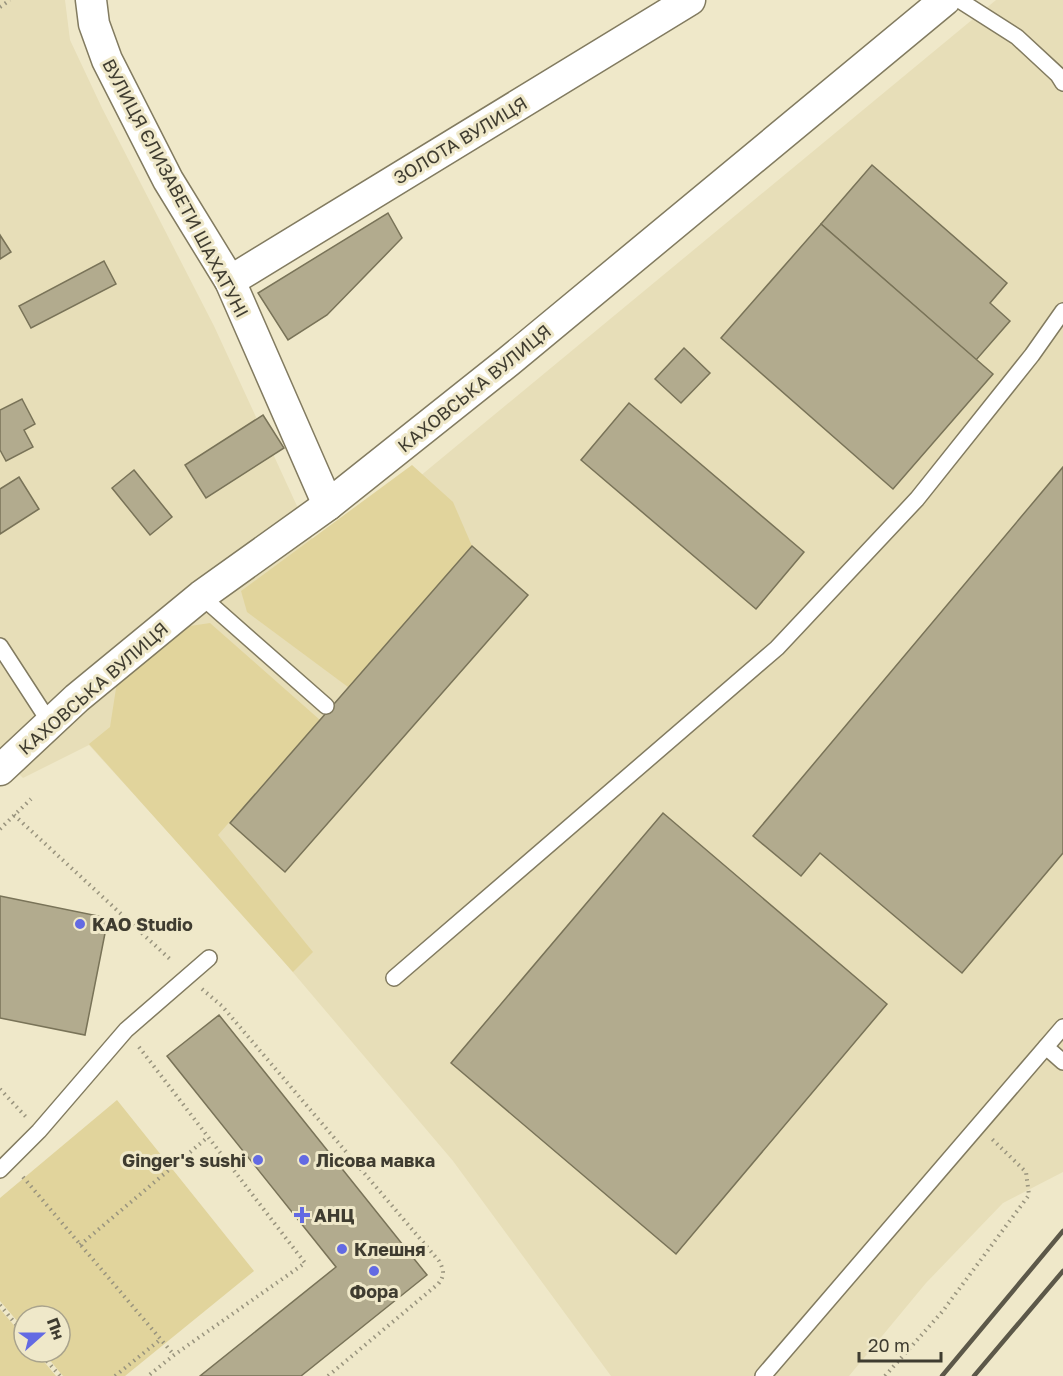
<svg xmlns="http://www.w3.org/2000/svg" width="1063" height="1376" viewBox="0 0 1063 1376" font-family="'Golos Text',sans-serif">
<rect width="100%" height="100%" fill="#efe8c9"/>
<path fill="#e7deb8" d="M0,0H65L70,40L102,108L214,326L321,558L996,0H1063V1172L1003,1203L926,1283L849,1376H611L453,1161L257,930L89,745L23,778L0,755Z"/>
<g fill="#e1d49c">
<path d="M412,465L453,502L472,546L348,687L247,612L241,591Z"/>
<path d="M210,623L320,720L218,835L313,952L293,972L89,744L110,727L117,682L190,626Z"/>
<path d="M117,1100L254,1271L125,1376H63L43,1352H60V1316H24V1329L0,1301V1198Z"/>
<path d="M0,1309L24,1337V1352H36L56,1376H0Z"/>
</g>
<g fill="#b2ab8e" stroke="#797358" stroke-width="1.5">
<path d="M872,165L1007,283L990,303L1010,321L976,360L821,224Z"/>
<path d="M388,213L402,238L327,315L288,340L258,293Z"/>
<path d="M821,224L993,374L893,489L721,338Z"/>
<path d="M0,235L11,252L0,259Z"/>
<path d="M104,261L116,284L31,328L19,306Z"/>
<path d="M684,348L710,373L681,403L655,379Z"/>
<path d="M22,399L35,424L24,430L33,447L6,461L0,450V410Z"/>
<path d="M629,403L804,552L756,609L581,460Z"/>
<path d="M263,415L284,448L206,498L185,465Z"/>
<path d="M1063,467V853L962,973L820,853L801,876L753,836Z"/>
<path d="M134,470L172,517L150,535L112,488Z"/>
<path d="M19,477L39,509L0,534V489Z"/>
<path d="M472,546L528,595L285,872L230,823Z"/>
<path d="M663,813L887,1004L676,1254L451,1063Z"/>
<path d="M0,896L108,918L85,1035L0,1018Z"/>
<path d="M219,1015L427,1275L301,1376H200L336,1267L167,1056Z"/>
</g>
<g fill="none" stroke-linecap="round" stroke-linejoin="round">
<defs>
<g id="lane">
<path d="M959,0L1017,37L1058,75L1063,83"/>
<path d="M201,596L326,706"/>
<path d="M0,646L50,723"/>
<path d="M394,978L777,648L917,499L1032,355L1063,311"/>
<path d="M1046,1047L1063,1062"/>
<path d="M0,1170L39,1131L126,1030L209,958"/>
<path d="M763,1376L1063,1027"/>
</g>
<g id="street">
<path d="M91,0L94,24L107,60L168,180L230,281L328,505"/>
<path d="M230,281L690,0"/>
<path d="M0,770L77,698L201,596L328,505L509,361L945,0"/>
</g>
</defs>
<use href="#lane" stroke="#827b60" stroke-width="18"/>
<use href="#street" stroke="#827b60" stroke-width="33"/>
<g stroke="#99947e" stroke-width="4" stroke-dasharray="1.5 4.5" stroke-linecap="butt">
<path d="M0,7L10,0"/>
<path d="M14,815L172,961"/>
<path d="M0,829L31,799"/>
<path d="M202,989L222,1006L439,1261C444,1270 445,1276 438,1284L328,1376"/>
<path d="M139,1047L305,1263L174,1355L148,1376"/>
<path d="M0,1089L26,1117"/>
<path d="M23,1177L174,1355"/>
<path d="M80,1245L208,1137"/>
<path d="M0,1305L24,1334"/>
<path d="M39,1352L60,1376"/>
<path d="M115,1376L161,1339"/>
<path d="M885,1376L942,1312L1029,1195L1026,1172L992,1139"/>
</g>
<use href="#lane" stroke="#fff" stroke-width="15"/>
<use href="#street" stroke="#fff" stroke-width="30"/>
<g stroke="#5c5849" stroke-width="4.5">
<path d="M942,1376L1063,1231"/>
<path d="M974,1376L1063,1271"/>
</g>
</g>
<g fill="#636ae3" stroke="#efe8c9" stroke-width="2">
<circle cx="80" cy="924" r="6"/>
<circle cx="258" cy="1160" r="6"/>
<circle cx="304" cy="1160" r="6"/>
<path d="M299 1206h6v6h6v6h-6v6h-6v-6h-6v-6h6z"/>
<circle cx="342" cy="1249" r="6"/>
<circle cx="374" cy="1271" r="6"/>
</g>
<g text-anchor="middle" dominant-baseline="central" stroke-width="6" stroke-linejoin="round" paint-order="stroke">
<g font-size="18" fill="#3f3c30" stroke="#efe8c9">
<text transform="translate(460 140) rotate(-31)">ЗОЛОТА ВУЛИЦЯ</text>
<text transform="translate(176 188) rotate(62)">ВУЛИЦЯ ЄЛИЗАВЕТИ ШАХАТУНІ</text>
<text transform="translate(474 388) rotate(-39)">КАХОВСЬКА ВУЛИЦЯ</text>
<text transform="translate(93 688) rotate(-41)">КАХОВСЬКА ВУЛИЦЯ</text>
</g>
<g font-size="18" font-weight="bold" fill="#3f3c30" stroke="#efe8c9" text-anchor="start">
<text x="92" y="924">KAO Studio</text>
<text x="246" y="1160" text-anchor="end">Ginger's sushi</text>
<text x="316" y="1160">Лісова мавка</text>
<text x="314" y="1215">АНЦ</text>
<text x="354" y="1249">Клешня</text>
<text x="374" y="1291" text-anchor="middle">Фора</text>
</g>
</g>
<g transform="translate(42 1334) rotate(69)"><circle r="28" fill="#efe8c9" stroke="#a9a38c" stroke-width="1.5"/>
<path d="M0-4.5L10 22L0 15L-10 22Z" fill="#636ae3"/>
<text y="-9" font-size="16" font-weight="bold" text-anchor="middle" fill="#3f3c30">Пн</text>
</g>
<path d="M859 1352v9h82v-9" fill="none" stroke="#3f3c30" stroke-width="3"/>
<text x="868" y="1352" font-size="18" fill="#3f3c30" stroke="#efe8c9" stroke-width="4.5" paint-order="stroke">20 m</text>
</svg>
